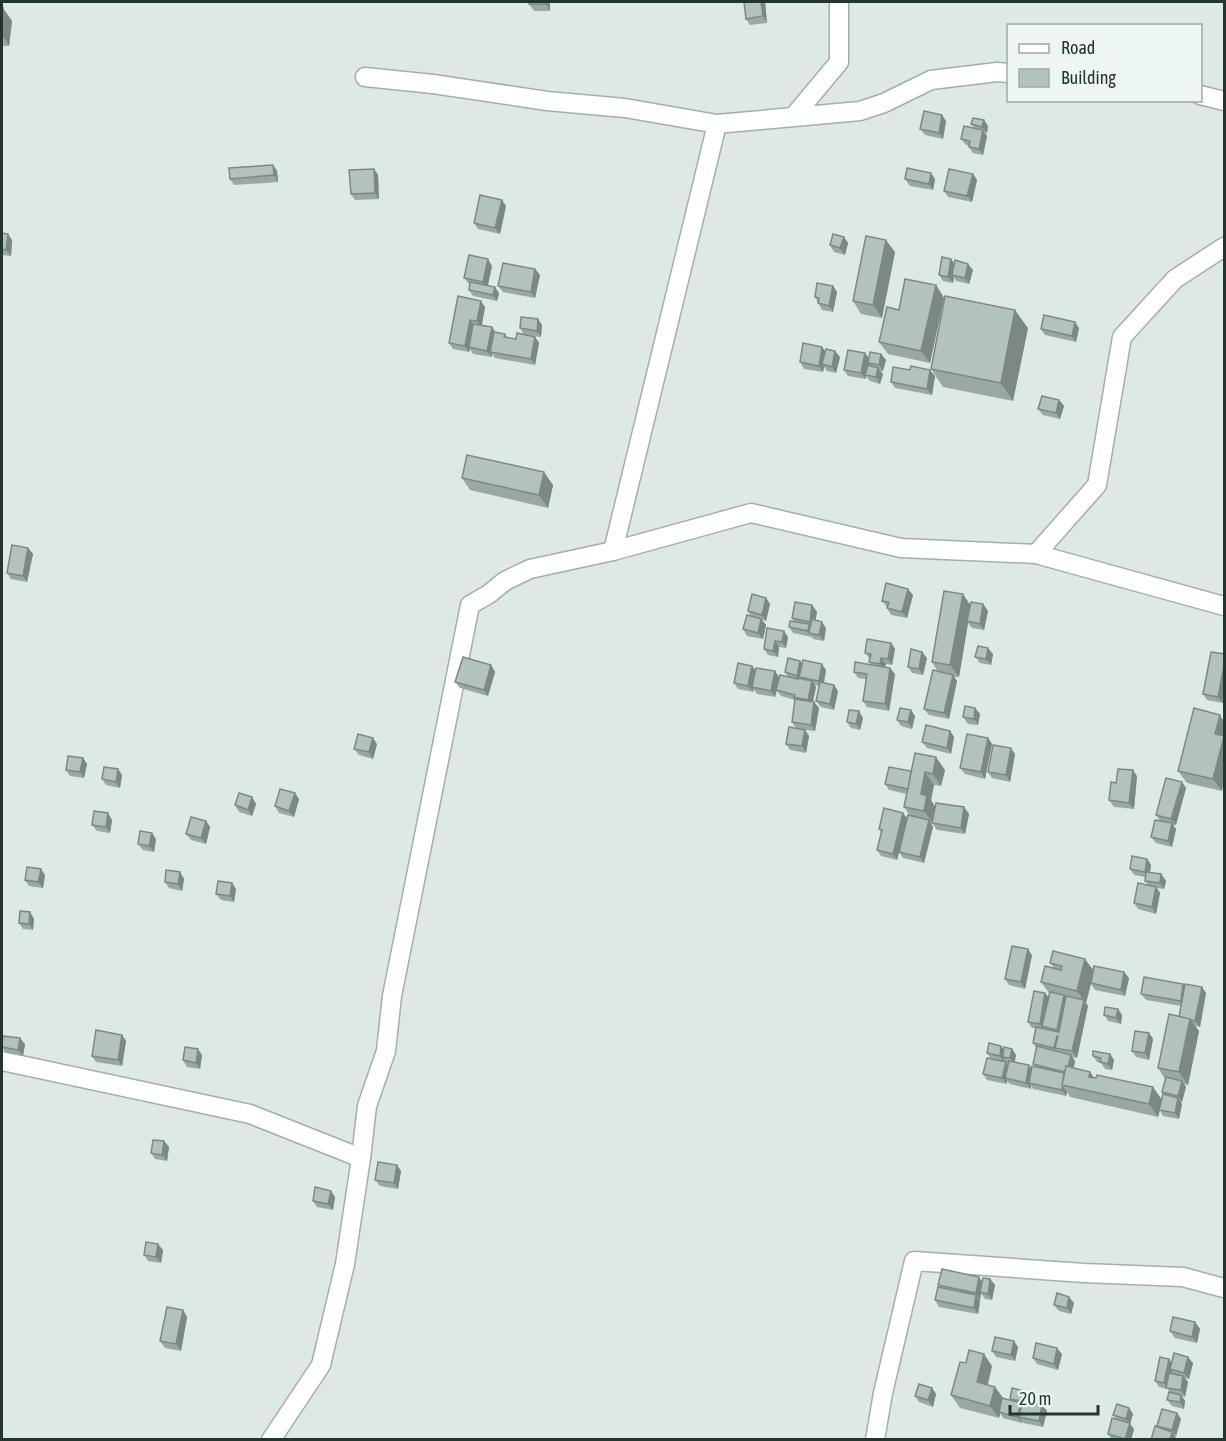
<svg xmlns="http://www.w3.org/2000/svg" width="1226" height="1441" viewBox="0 0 1226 1441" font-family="'Asap Condensed',sans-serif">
<rect width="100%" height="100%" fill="#dee9e3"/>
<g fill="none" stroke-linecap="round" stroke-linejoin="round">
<defs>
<g id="street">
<path d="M365,77L433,84L547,101L625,108L717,124L860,111L884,103L931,80L997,72L1008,73"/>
<path d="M1200,95L1224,101"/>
<path d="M794,116L839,62V2"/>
<path d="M613,551L717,124"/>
<path d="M1036,554L1224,606"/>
<path d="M2,1061L250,1114L361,1158"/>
<path d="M271,1440L321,1365L345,1264L361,1158L367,1106L386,1051L392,996L470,605L489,594L505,581L530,569L613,551L751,513L901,548L1036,554L1097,485L1122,337L1175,279L1224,247"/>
<path d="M875,1440L883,1393L914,1261L1084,1273L1183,1277L1224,1288"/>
</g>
</defs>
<use href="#street" stroke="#a1b0a9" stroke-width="21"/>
<use href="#street" stroke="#fff" stroke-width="18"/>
</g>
<g fill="#9aa8a2">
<path d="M529,2H550V11H534L529,4Z"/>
<path d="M744,2H765L767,23L750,25L746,19Z"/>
<path d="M2,8L12,21L9,46H2Z"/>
<path d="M984,120L988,126L987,133L984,132L987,136L983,155L973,153L969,147V146L966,145L961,139L974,128L971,124Z"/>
<path d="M946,121L943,139L925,135L920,129Z"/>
<path d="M273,165L277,171L278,182L234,185L230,179Z"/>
<path d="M374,169L378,175L379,199L355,200L351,194Z"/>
<path d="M973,174L977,180L972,202L948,197L944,191Z"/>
<path d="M905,179H935L933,190L910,186Z"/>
<path d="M506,206L500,234L478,229L474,223Z"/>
<path d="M2,233L12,240L11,256L2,255Z"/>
<path d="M844,237L848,243L845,255L834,252L830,245Z"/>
<path d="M895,252L882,318L861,314L853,301Z"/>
<path d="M951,259L954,264L973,270L969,284L956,281L954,277L953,283L943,281L939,275Z"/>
<path d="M492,266L488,286L499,293L497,301L473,296L469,290L470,284H469L464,278Z"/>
<path d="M535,269L540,275L535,298L503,292L498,286Z"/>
<path d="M936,285L944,298L930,363L888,354L879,342Z"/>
<path d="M833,286L837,292L833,312L822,310L815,297Z"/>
<path d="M458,296L485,307L482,325L492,327L496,333L505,334L507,337L516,339L535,337L539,343L535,365L495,358L492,354V357L473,354L470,349L469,352L453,349L449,343Z"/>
<path d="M538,319L542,325L541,337L524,335L520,328Z"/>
<path d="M1028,328L1013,401L943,387L931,369Z"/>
<path d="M1079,328L1076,342L1045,335L1041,329Z"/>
<path d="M822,347L825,351L840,357L836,373L827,371L824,367L823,372L804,369L800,362Z"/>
<path d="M865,353L869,358L881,354L886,360L883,371H880L883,374L880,384L870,381L866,376V379L848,376L844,370Z"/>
<path d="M935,376L932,395L895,388L891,382Z"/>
<path d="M1059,400L1064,406L1060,419L1043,415L1038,409Z"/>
<path d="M462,478L553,485L548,508L470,490Z"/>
<path d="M28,548L33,554L27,582L11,579L7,573Z"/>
<path d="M913,595L907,618L891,615L887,608V607L882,601Z"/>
<path d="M766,598L770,604L766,621L762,620L766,625L763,639L747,636L743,629L751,617L748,611Z"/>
<path d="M983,604L988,611L984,630L972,628L968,623L959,677H954L957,681L949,719L929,715L924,709L938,672L932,662L970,605Z"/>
<path d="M812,605L817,612L815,620L826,628L824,641L813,639L812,637L793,633L789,627L794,622L792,618Z"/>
<path d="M767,628L788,637L786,648L779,647L778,657L768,655L764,649Z"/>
<path d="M891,643L895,649L892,665L886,664L885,667L895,674L889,711L867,707L863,701L866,679L858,678L854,672L871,665L869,662L870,659L865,653Z"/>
<path d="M1211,652L1223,703L1207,700L1203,694Z"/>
<path d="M993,654L991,665L980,663L975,657Z"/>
<path d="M927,658L923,675L912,673L908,667Z"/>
<path d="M800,661L802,663L826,670L824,683L838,691L834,710L821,707L816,701L819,686L814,685L816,687L813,702H814L819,708L815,731L796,729L792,722L795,700L781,696L777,691L775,697L757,694L753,689V692L738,689L734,683L752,666L755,670L779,677H788L785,672Z"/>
<path d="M491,665L495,672L488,696L460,688L455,682Z"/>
<path d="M975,708L980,714L978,725L968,724L963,717Z"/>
<path d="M915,716L912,729L901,726L897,720Z"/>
<path d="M863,718L860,730L851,728L847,722Z"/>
<path d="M1224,722L1222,791L1187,783L1178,771Z"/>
<path d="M805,730L809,736L806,753L790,750L786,744Z"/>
<path d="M950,731L954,737L951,754L927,748L922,742Z"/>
<path d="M988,738L992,744L985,779L965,774L960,768Z"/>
<path d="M377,744L373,759L359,755L354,749Z"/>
<path d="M1015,754L1010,782L992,778L988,772Z"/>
<path d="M83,758L87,764L84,778L70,776L66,770Z"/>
<path d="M118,769L122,775L120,788L106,785L102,779Z"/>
<path d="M945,770L941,786L934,785L931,800L935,807H964L969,814L965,834L937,830L932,823H930L933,827L924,863L903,858L899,852L897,860L881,856L877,850L881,833L879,829L910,816L904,807L907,794L889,790L885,784L911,771Z"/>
<path d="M1137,776L1134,809L1114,807L1109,800L1116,783Z"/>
<path d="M1182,782L1186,788L1176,825H1173L1176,829L1172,847L1156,843L1151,837L1160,821L1156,815Z"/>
<path d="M252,797L256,804L252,816L239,812L235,805Z"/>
<path d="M299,799L294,817L279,813L275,806Z"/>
<path d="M112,820L110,833L97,831L92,825Z"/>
<path d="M206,821L210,827L206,844L191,840L186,834Z"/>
<path d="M156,839L154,852L143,850L138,844Z"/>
<path d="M1147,859L1151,865L1150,873L1161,874L1166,881L1164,889L1157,888L1160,893L1156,914L1138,909L1134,903L1148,885L1145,881V877L1134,875L1130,869Z"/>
<path d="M180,872L184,879L182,891L169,888L165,882Z"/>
<path d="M45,875L43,888L29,886L25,880Z"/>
<path d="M232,883L236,889L234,902L221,900L216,894Z"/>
<path d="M30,912L34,919L33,930L23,929L19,923Z"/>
<path d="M1032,955L1025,989L1009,985L1005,979Z"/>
<path d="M1050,963L1093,970L1129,978L1125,996L1095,990L1091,984L1086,1003L1088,1006L1077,1058L1072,1057L1075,1061L1074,1068L1095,1078L1162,1099L1164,1095L1162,1092L1165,1079L1158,1068L1179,1017L1181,1006L1146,1000L1141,994L1185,986L1206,993L1200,1027L1195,1026L1199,1031L1188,1085L1184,1084L1186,1087L1182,1102H1181L1182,1104L1179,1119L1163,1116L1160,1110L1158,1117L1070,1097L1067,1092L1066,1096L1033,1089L1031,1086V1089L1010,1084L1007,1081V1084L987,1080L983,1074L991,1059L987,1053L1004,1049H1012L1016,1055L1015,1062L1029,1065L1032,1069L1035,1067L1033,1064L1036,1048L1033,1043L1036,1028H1032L1028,1022L1045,993L1048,997L1049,993L1041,982L1054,968Z"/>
<path d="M1118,1009L1122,1015L1121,1024L1108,1021L1104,1015Z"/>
<path d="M1149,1033L1153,1039L1149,1060L1136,1057L1132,1051Z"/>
<path d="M122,1035L126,1041L122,1066L96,1062L92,1056Z"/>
<path d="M25,1044L23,1056L6,1053L2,1047Z"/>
<path d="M1110,1054L1114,1060L1112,1070L1105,1069L1101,1063L1097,1062L1093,1056Z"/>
<path d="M202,1055L200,1069L187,1067L183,1060Z"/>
<path d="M164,1141L169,1147L167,1161L155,1159L151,1153Z"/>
<path d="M401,1171L398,1189L380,1186L375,1180Z"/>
<path d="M335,1197L333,1210L317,1207L313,1201Z"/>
<path d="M163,1250L161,1263L148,1261L144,1255Z"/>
<path d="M990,1279L995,1285L992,1300L985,1299L981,1293L980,1300L979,1299L980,1301L978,1314L939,1307L935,1300L940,1288L938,1285L982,1282Z"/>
<path d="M1074,1303L1071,1314L1059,1311L1054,1305Z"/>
<path d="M183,1310L187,1317L181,1351L165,1348L160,1341Z"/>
<path d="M1195,1322L1200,1329L1197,1343L1175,1338L1170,1331Z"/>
<path d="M1018,1347L1015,1361L996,1357L992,1351Z"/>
<path d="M1062,1354L1058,1370L1037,1364L1033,1358Z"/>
<path d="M1169,1359L1171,1362L1193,1363L1189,1379L1185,1378L1188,1382L1185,1397L1182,1396L1185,1401L1184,1409L1172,1406L1167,1400L1170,1392L1168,1389L1159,1387L1155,1381Z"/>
<path d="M992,1366L988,1385L1003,1399L1011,1401L1010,1399L1024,1391L1028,1397L1027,1401L1042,1405L1047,1411L1043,1427L1023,1423L1022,1421V1423L1003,1418L1000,1413L999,1418L960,1408L951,1395Z"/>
<path d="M932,1388L936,1394L933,1407L919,1402L915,1396Z"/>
<path d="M1129,1408L1133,1414L1130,1424L1134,1429L1131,1440H1112L1108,1434L1116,1419L1113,1415Z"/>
<path d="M1177,1413L1181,1419L1176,1436L1174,1435L1176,1438V1440H1151L1159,1427L1157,1426Z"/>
</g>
<g fill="#7d8884">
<path d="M546,2H550V11L546,4Z"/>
<path d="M761,2H765L767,23L763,16Z"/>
<path d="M3,8L12,21L9,46L2,35Z"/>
<path d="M942,115L946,121L943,139L939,133Z"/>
<path d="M984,120L988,126L987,133L982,127Z"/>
<path d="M983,130L987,136L983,155L979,149Z"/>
<path d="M273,165L277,171L278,182L274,175Z"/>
<path d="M374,169L378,175L379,199L375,193Z"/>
<path d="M931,173L935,179L933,190L929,184Z"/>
<path d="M973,174L977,180L972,202L967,196Z"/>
<path d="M502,200L506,206L500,234L495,228Z"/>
<path d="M8,234L12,240L11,256L6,250Z"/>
<path d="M844,237L848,243L845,255L840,248Z"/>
<path d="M886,240L895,252L882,318L873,305Z"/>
<path d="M488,259L492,266L487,288L483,282Z"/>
<path d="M951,259L956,266L952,275L954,277L953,283L948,277Z"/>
<path d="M968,264L973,270L969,284L965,278Z"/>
<path d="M535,269L540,275L535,298L531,292Z"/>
<path d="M936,285L944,298L930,363L921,351Z"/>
<path d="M833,286L837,292L833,312L829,306Z"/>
<path d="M495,287L499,293L497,301L493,295Z"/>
<path d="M481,301L485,307L481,328L477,321Z"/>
<path d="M1015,310L1028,328L1013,401L1001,383Z"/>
<path d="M538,319L542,325L541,337L537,331Z"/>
<path d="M470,320L475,326L469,347L470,349L469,352L465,346Z"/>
<path d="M1075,322L1079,328L1076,342L1072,336Z"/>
<path d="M492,327L496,333L490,352L492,354V357L487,351Z"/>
<path d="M535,337L539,343L535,365L531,359Z"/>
<path d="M822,347L826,353L822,364L824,367L823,372L819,366Z"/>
<path d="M835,351L840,357L836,373L832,367Z"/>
<path d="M865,353L870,360L868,363L869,364L867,375H865L866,376V379L861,373Z"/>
<path d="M881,354L886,360L883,371L879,365Z"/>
<path d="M878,368L883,374L880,384L876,377Z"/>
<path d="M930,370L935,376L932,395L927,389Z"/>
<path d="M1059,400L1064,406L1060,419L1056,413Z"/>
<path d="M544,472L553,485L548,508L539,495Z"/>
<path d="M28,548L33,554L27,582L23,576Z"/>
<path d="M908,589L913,595L907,618L902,612Z"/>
<path d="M963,594L971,606L967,621L968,623L959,677L950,665Z"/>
<path d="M766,598L770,604L766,621L762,615Z"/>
<path d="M983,604L988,611L984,630L980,624Z"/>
<path d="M812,605L817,612L814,628L810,622Z"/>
<path d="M761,619L766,625L763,639L758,633Z"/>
<path d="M822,622L826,628L824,641L819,635Z"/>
<path d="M784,631L788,637L786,648L782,642Z"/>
<path d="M775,641L779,647L778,657L773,651Z"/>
<path d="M891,643L895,649L892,665L888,659Z"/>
<path d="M988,648L993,654L991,665L986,659Z"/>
<path d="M922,652L927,658L923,675L919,669Z"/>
<path d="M881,658L886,664L884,670L880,664Z"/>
<path d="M800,661L805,667L799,677L802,680L801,682L797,676Z"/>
<path d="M822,664L826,670L823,687L819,681Z"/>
<path d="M491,665L495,672L488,696L484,690Z"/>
<path d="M752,666L757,672L753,692L748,686Z"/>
<path d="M1224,666V694L1223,703L1218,697Z"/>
<path d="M890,668L895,674L889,711L885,704Z"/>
<path d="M775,671L779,677L775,697L771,691Z"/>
<path d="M953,675L957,681L949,719L944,713Z"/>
<path d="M812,681L816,687L812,706L808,700Z"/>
<path d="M834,685L838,691L834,710L830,704Z"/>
<path d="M814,702L819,708L815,731L811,725Z"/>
<path d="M975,708L980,714L978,725L974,719Z"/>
<path d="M911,710L915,716L912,729L908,722Z"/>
<path d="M859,711L863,718L860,730L856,724Z"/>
<path d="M1220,715L1224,722V782L1222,791L1213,779L1215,734Z"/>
<path d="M805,730L809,736L806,753L802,746Z"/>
<path d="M950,731L954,737L951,754L947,748Z"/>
<path d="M373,738L377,744L373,759L369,752Z"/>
<path d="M988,738L992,744L985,779L981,772Z"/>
<path d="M1011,748L1015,754L1010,782L1006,775Z"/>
<path d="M936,757L945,770L941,786L933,774Z"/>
<path d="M83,758L87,764L84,778L80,772Z"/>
<path d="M118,769L122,775L120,788L116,782Z"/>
<path d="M1133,770L1137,776L1134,809L1129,803Z"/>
<path d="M925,772L934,785L931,800L936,808L933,823L924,811L921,794Z"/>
<path d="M1182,782L1186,788L1176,825L1171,819Z"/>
<path d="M295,793L299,799L294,817L289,811Z"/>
<path d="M252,797L256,804L252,816L248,810Z"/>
<path d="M964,807L969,814L965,834L961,828Z"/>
<path d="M108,813L112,820L110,833L106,827Z"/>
<path d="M903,813L908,819L897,860L893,854Z"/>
<path d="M929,820L933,827L924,863L920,857Z"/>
<path d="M206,821L210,827L206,844L201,838Z"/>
<path d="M1172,823L1176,829L1172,847L1168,841Z"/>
<path d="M152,833L156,839L154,852L149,846Z"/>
<path d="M1147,859L1151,865L1149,878L1145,872Z"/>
<path d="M41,869L45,875L43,888L38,882Z"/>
<path d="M180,872L184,879L182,891L178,884Z"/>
<path d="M1161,874L1166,881L1164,889L1160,883Z"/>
<path d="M232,883L236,889L234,902L230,896Z"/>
<path d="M1156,887L1160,893L1156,914L1152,907Z"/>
<path d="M30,912L34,919L33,930L29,924Z"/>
<path d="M1028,949L1032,955L1025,989L1021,982Z"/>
<path d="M1085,959L1094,971L1086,1003L1077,991Z"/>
<path d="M1124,972L1129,978L1125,996L1121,990Z"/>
<path d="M1183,984L1188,990L1185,1007L1181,1001Z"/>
<path d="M1202,987L1206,993L1200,1027L1195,1021Z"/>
<path d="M1045,993L1050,999L1042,1026L1044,1030L1040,1024Z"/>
<path d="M1064,995L1069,1002L1061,1036L1057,1030Z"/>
<path d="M1084,1000L1088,1006L1077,1058L1072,1051Z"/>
<path d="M1118,1009L1122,1015L1121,1024L1116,1018Z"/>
<path d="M1190,1019L1199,1031L1188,1085L1179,1072Z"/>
<path d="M1149,1033L1153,1039L1149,1060L1145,1053Z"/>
<path d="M122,1035L126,1041L122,1066L118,1060Z"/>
<path d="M20,1038L25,1044L23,1056L18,1050Z"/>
<path d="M1001,1046L1006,1052L1003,1057L1004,1059V1062L1000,1056Z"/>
<path d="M198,1049L202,1055L200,1069L196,1063Z"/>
<path d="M1012,1049L1016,1055L1014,1064L1010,1058Z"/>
<path d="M1110,1054L1114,1060L1112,1070L1108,1064Z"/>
<path d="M1071,1055L1075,1061L1071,1078L1067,1072Z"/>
<path d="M1006,1062L1010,1068L1005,1078L1007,1081V1084L1002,1078Z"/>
<path d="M1029,1065L1034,1072L1029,1083L1031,1086V1089L1026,1083Z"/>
<path d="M1090,1072L1099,1084L1089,1077Z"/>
<path d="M1182,1081L1186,1087L1182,1102L1178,1096Z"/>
<path d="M1062,1085L1067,1092L1066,1096L1062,1090Z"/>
<path d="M1153,1087L1162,1100L1158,1117L1149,1104Z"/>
<path d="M1178,1098L1182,1104L1179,1119L1175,1113Z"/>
<path d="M164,1141L169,1147L167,1161L162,1155Z"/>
<path d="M397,1165L401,1171L398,1189L394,1183Z"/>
<path d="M331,1191L335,1197L333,1210L328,1204Z"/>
<path d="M158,1244L163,1250L161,1263L156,1257Z"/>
<path d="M979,1277L983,1283L980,1300L976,1293Z"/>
<path d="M990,1279L995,1285L992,1300L988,1294Z"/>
<path d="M976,1295L980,1301L978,1314L974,1308Z"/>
<path d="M1069,1297L1074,1303L1071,1314L1067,1308Z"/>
<path d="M183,1310L187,1317L181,1351L176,1344Z"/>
<path d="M1195,1322L1200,1329L1197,1343L1192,1337Z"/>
<path d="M1014,1341L1018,1347L1015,1361L1011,1355Z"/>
<path d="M1057,1348L1062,1354L1058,1370L1054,1364Z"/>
<path d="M984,1354L992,1366L985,1394L977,1382Z"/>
<path d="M1188,1357L1193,1363L1189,1379L1184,1373Z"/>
<path d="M1169,1359L1173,1365L1170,1369L1172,1371L1168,1388H1167L1164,1383Z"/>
<path d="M1183,1376L1188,1382L1185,1397L1181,1390Z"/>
<path d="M995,1387L1004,1399L999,1418L990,1406Z"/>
<path d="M932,1388L936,1394L933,1407L928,1400Z"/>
<path d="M1024,1391L1028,1397L1026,1408L1021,1401Z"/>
<path d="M1181,1395L1185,1401L1184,1409L1180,1402Z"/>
<path d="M1021,1403L1025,1409L1019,1417L1022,1421V1423L1017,1417Z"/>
<path d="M1042,1405L1047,1411L1043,1427L1039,1421Z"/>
<path d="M1129,1408L1133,1414L1130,1424L1134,1429L1131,1440H1126L1129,1424L1126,1419Z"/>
<path d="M1177,1413L1181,1419L1176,1436L1172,1430Z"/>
<path d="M1172,1432L1176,1438V1440H1170Z"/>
</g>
<g fill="#b3c3bc" stroke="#7d8884" stroke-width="1.5">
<rect x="529" y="2" width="17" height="2"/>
<path d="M744,2H761L763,16L746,19Z"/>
<path d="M2,8H3L2,26Z"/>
<path d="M924,111L942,115L939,133L920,129Z"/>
<path d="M973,118L984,120L982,127L971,124Z"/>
<path d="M964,126L983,130L979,149L969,147L970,141L961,139Z"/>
<path d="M273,165L274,175L230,179L229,168Z"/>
<path d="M907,168L931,173L929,184L905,179Z"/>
<path d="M374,169L375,193L351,194L349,170Z"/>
<path d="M949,169L973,174L967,196L944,191Z"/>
<path d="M480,195L502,200L495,228L474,223Z"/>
<path d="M2,233L8,234L6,250L2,249Z"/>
<path d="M833,234L844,237L840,248L830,245Z"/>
<path d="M866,236L886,240L873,305L853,301Z"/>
<path d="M469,255L488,259L483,282L464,278Z"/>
<path d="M942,257L951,259L948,277L939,275Z"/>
<path d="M955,260L968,264L965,278L952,275Z"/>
<path d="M503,263L535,269L531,292L498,286Z"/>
<path d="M905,279L936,285L921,351L879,342L887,307L899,310Z"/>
<path d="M470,282L495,287L493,295L469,290Z"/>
<path d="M817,283L833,286L829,306L818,303L819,298L815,297Z"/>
<path d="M458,296L481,301L477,321L470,320L465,346L449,343Z"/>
<path d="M945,296L1015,310L1001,383L931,369Z"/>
<path d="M1044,315L1075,322L1072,336L1041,329Z"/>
<path d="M521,317L538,319L537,331L520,328Z"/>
<path d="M473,324L492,327L487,351L469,347Z"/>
<path d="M494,332L505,334L504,337L516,339L517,333L535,337L531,359L490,352Z"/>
<path d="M803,343L822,347L819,366L800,362Z"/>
<path d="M826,349L835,351L832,367L822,364Z"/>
<path d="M848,350L865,353L861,373L844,370Z"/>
<path d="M870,352L881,354L879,365L868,363Z"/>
<path d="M868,365L878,368L876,377L865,375Z"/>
<path d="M911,366L930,370L927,389L891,382L893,367L910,370Z"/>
<path d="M1042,396L1059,400L1056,413L1038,409Z"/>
<path d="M467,455L544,472L539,495L462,478Z"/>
<path d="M12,545L28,548L23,576L7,573Z"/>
<path d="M886,583L908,589L902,612L887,608L889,602L882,601Z"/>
<path d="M944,591L963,594L950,665L932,662Z"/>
<path d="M752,594L766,598L762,615L748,611Z"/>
<path d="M795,602L812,605L810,622L792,618Z"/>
<path d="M971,602L983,604L980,624L967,621Z"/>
<path d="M747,615L761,619L758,633L743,629Z"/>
<path d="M812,619L822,622L819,635L809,633Z"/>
<path d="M790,621L809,624L808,631L789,627Z"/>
<path d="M767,628L784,631L782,642L775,641L773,651L764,649Z"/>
<path d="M867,639L891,643L888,659L881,658L880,664L869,662L871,654L865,653Z"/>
<path d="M978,646L988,648L986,659L975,657Z"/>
<path d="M911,649L922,652L919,669L908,667Z"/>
<path d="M1211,652L1224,654V666L1218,697L1203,694Z"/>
<path d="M463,657L491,665L484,690L455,682Z"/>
<path d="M788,658L800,661L797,676L785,672Z"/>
<path d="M803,660L822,664L819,681L799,677Z"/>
<path d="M855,662L890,668L885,704L863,701L867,674L854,672Z"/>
<path d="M738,663L752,666L748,686L734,683Z"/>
<path d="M756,668L775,671L771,691L752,687Z"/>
<path d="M933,670L953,675L944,713L924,709Z"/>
<path d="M780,675L798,679V678L812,681L808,700L794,697L795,695L776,690Z"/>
<path d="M820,682L834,685L830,704L816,701Z"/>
<path d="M795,699L814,702L811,725L792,722Z"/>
<path d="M965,706L975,708L974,719L963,717Z"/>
<path d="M900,708L911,710L908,722L897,720Z"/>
<path d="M1194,708L1220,715L1215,734L1224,736L1213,779L1178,771Z"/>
<path d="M849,710L859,711L856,724L847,722Z"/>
<path d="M926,725L950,731L947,748L922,742Z"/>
<path d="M789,727L805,730L802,746L786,744Z"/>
<path d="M358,734L373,738L369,752L354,749Z"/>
<path d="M967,734L988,738L981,772L960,768Z"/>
<path d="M993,745L1011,748L1006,775L988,772Z"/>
<path d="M915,753L936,757L933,774L925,772L921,794L927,796L924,811L904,807Z"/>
<path d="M68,756L83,758L80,772L66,770Z"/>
<path d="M104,767L118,769L116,782L102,779Z"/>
<path d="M889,767L911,771L908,789L885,784Z"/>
<path d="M1118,769L1133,770L1129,803L1109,800L1111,782L1116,783Z"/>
<path d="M1166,778L1182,782L1171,819L1156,815Z"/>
<path d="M280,789L295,793L289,811L275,806Z"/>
<path d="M239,793L252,797L248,810L235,805Z"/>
<path d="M936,803L964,807L961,828L932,823Z"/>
<path d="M884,808L903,813L893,854L877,850L882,830L879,829Z"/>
<path d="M94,811L108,813L106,827L92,825Z"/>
<path d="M908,815L929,820L920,857L899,852Z"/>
<path d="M191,817L206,821L201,838L186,834Z"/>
<path d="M1155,820L1172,823L1168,841L1151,837Z"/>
<path d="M140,831L152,833L149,846L138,844Z"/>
<path d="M1132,856L1147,859L1145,872L1130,869Z"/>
<path d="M27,867L41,869L38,882L25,880Z"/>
<path d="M166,870L180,872L178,884L165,882Z"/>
<path d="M1146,872L1161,874L1160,883L1145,881Z"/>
<path d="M218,881L232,883L230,896L216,894Z"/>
<path d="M1138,883L1156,887L1152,907L1134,903Z"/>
<path d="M20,911L30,912L29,924L19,923Z"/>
<path d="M1012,946L1028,949L1021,982L1005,979Z"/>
<path d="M1053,951L1085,959L1077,991L1041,982L1045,966L1061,970L1062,966L1050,963Z"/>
<path d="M1094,966L1124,972L1121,990L1091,983Z"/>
<path d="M1144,977L1183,984L1181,1001L1141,994Z"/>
<path d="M1185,984L1202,987L1195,1021L1179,1017Z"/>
<path d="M1034,991L1045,993L1040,1024L1028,1022Z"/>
<path d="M1050,992L1064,995L1057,1030L1042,1026Z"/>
<path d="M1066,996L1084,1000L1072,1051L1055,1048L1058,1036H1057L1054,1048L1033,1043L1036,1027L1059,1032Z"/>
<path d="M1105,1007L1118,1009L1116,1018L1104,1015Z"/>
<path d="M1169,1014L1190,1019L1179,1072L1158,1068Z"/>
<path d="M96,1030L122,1035L118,1060L92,1056Z"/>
<path d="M1135,1031L1149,1033L1145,1053L1132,1051Z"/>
<path d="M3,1036L20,1038L18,1050L2,1047Z"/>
<path d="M989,1043L1001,1046L1000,1056L987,1053Z"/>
<path d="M1037,1046L1071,1055L1068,1067L1066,1066L1065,1072L1033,1064Z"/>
<path d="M185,1047L198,1049L196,1063L183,1060Z"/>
<path d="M1004,1047L1012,1049L1010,1058L1003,1057Z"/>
<path d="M1093,1051L1110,1054L1108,1064L1100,1062L1101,1058L1093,1056Z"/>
<path d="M987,1058L1006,1062L1002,1078L983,1074Z"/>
<path d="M1009,1061L1029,1065L1026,1083L1005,1078Z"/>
<path d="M1032,1066L1064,1073L1062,1090L1029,1083Z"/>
<path d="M1066,1066L1090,1072L1089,1077L1096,1078L1097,1075L1153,1087L1149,1104L1062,1085Z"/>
<path d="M1166,1077L1182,1081L1178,1096L1162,1092Z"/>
<path d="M1163,1094L1178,1098L1175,1113L1159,1110Z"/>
<path d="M153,1140L164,1141L162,1155L151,1153Z"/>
<path d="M378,1162L397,1165L394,1183L375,1180Z"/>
<path d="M315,1187L331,1191L328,1204L313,1201Z"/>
<path d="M146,1242L158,1244L156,1257L144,1255Z"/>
<path d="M942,1269L979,1277L976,1293L938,1285Z"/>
<path d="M983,1278L990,1279L988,1294L980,1292Z"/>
<path d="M938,1287L976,1295L974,1308L935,1300Z"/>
<path d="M1057,1293L1069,1297L1067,1308L1054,1305Z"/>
<path d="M167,1307L183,1310L176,1344L160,1341Z"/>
<path d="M1173,1317L1195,1322L1192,1337L1170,1331Z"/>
<path d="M995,1337L1014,1341L1011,1355L992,1351Z"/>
<path d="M1036,1343L1057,1348L1054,1364L1033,1358Z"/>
<path d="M969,1350L984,1354L977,1382L995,1387L990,1406L951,1395L960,1362L966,1363Z"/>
<path d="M1174,1353L1188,1357L1184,1373L1170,1369Z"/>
<path d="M1160,1357L1169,1359L1164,1383L1155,1381Z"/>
<path d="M1169,1373L1183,1376L1181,1390L1166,1388Z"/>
<path d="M919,1384L932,1388L928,1400L915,1396Z"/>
<path d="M1012,1388L1024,1391L1021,1401L1010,1399Z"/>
<path d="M1169,1392L1181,1395L1180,1402L1167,1400Z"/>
<path d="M1002,1398L1021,1403L1017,1417L999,1412Z"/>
<path d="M1023,1400L1042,1405L1039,1421L1019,1417Z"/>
<path d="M1117,1404L1129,1408L1126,1419L1113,1415Z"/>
<path d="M1162,1409L1177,1413L1172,1430L1157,1426Z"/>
<path d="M1112,1418L1130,1423L1125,1439L1108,1434Z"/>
<path d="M1155,1426L1172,1432L1170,1440H1151Z"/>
</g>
<rect width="1226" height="1441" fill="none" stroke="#20372f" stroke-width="6"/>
<rect x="1007" y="24" width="195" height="78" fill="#eef6f1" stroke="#9caaa3" stroke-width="1.5"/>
<rect x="1019" y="44" width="30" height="9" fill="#ffffff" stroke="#9caaa3" stroke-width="1.5"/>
<text x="1061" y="54" font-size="18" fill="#20372f">Road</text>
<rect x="1019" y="69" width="30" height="18" fill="#b3c3bc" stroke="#9caaa3" stroke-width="1.5"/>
<text x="1061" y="84" font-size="18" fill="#20372f">Building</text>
<path d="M1010 1405v9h88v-9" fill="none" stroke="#20372f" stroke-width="3"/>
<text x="1019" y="1405" font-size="18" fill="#20372f" stroke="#eef6f1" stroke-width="4.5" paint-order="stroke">20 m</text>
</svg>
